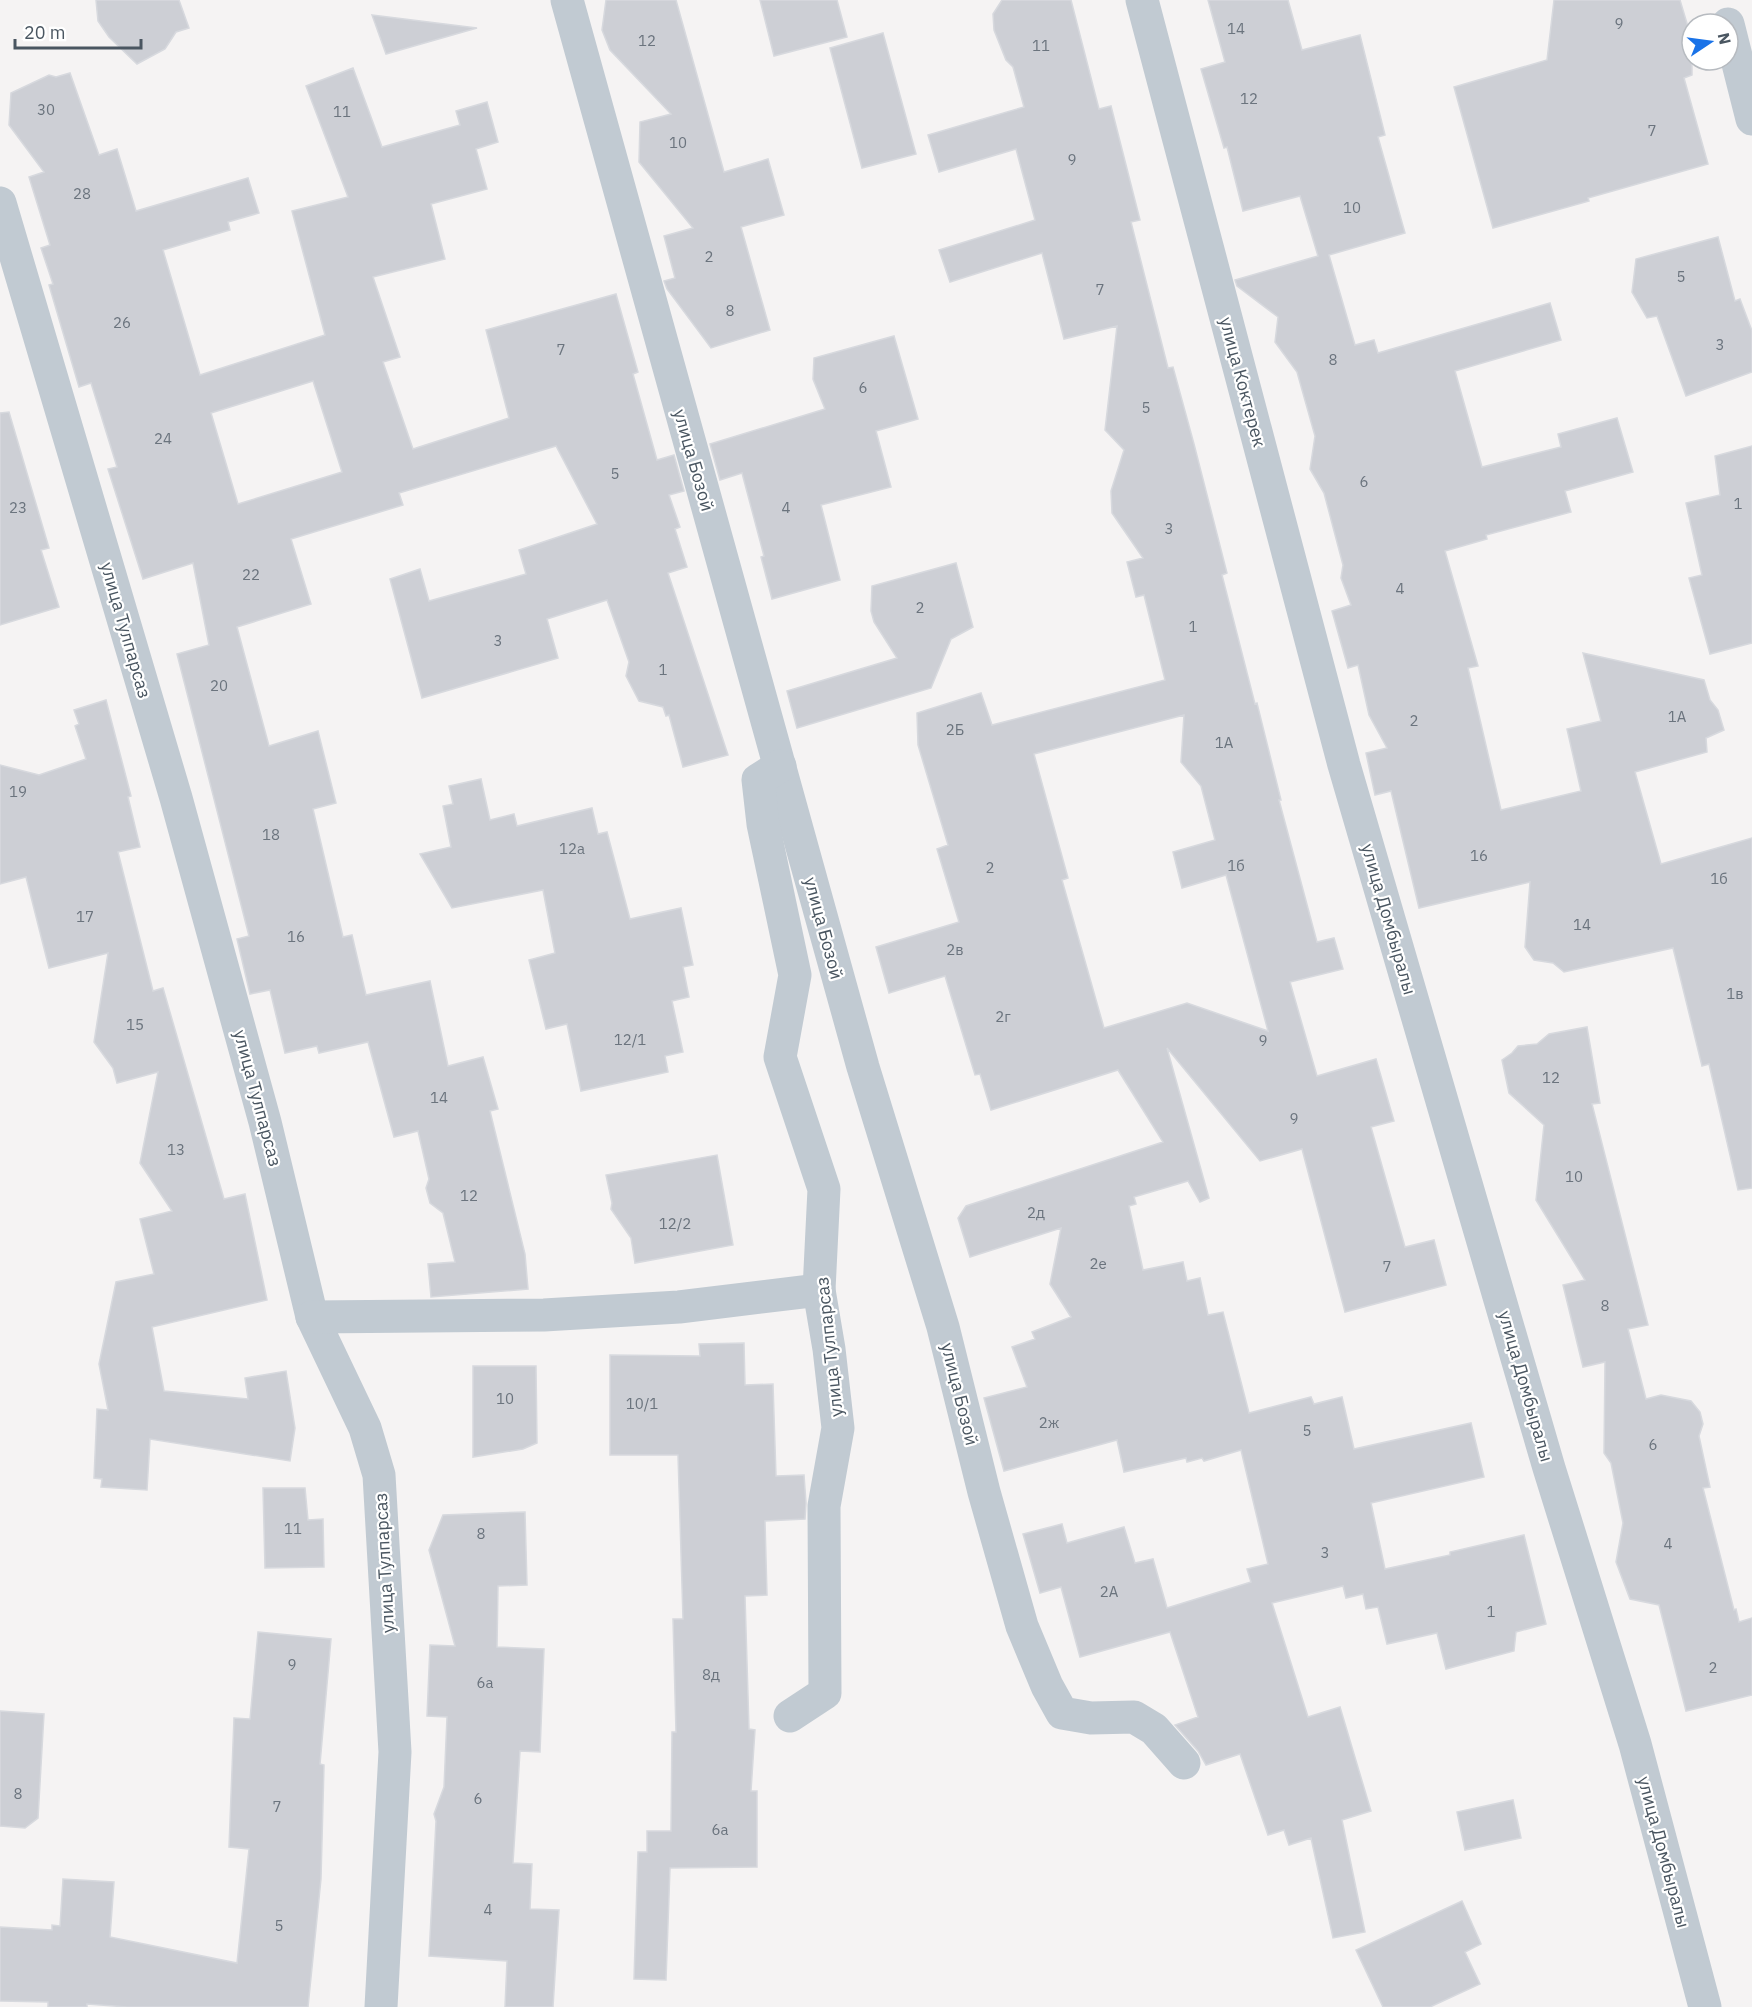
<svg xmlns="http://www.w3.org/2000/svg" width="1752" height="2007" viewBox="0 0 1752 2007" font-family="'IBM Plex Sans',sans-serif">
<rect width="100%" height="100%" fill="#f5f3f3"/>
<g fill="#cdcfd5" stroke="#d7d9de" stroke-width="1.5" fill-rule="evenodd">
<path d="M96,0H179L189,28L176,32L165,49L137,64L109,37L98,21Z"/>
<path d="M606,0H676L724,172L768,159L784,215L741,227L770,330L711,348L667,289L664,281L675,278L664,236L693,228L639,162L640,122L671,114L610,50L602,30Z"/>
<path d="M760,0H837L847,37L774,56Z"/>
<path d="M1002,0H1071L1099,109L1111,106L1140,220L1131,222L1168,368L1173,367L1194,444L1227,573L1222,575L1255,704L1257,703L1281,800H1279L1317,942L1334,938L1343,969L1290,982L1317,1076L1376,1059L1394,1121L1371,1127L1405,1247L1434,1240L1446,1285L1345,1312L1302,1149L1260,1161L1167,1048L1209,1198L1200,1202L1188,1181L1134,1197L1136,1204L1129,1206L1143,1270L1183,1262L1187,1281L1200,1278L1208,1315L1223,1312L1249,1413L1311,1397L1314,1404L1342,1397L1354,1449L1471,1423L1484,1477L1371,1503L1385,1569L1450,1555V1552L1524,1535L1546,1624L1516,1632L1514,1651L1446,1669L1437,1633L1387,1644L1378,1607L1366,1609L1363,1594L1346,1598L1343,1586L1272,1603L1308,1717L1340,1707L1371,1811L1342,1820L1365,1932L1333,1938L1311,1838L1289,1845L1284,1830L1268,1835L1240,1754L1206,1765L1198,1751L1175,1725L1198,1717L1170,1632L1080,1657L1061,1587L1040,1593L1023,1534L1062,1524L1067,1543L1124,1527L1135,1563L1153,1559L1167,1608L1251,1582L1247,1569L1268,1564L1241,1450L1204,1461L1202,1458L1187,1462L1186,1458L1124,1472L1117,1440L1004,1471L984,1398L1027,1387L1012,1347L1035,1339L1032,1332L1071,1317L1050,1284L1061,1228L970,1257L958,1218L966,1206L1163,1142L1118,1070L991,1110L980,1074L975,1075L945,976L889,993L876,947L959,922L937,849L948,845L918,745L917,713L981,693L992,725L1165,680L1144,595L1136,597L1127,562L1143,558L1112,513L1111,491L1124,450L1105,430L1117,326L1064,339L1042,253L950,282L939,250L1035,220L1016,149L939,172L928,135L1024,107L1013,67L1006,60L994,30L993,14ZM1184,715L1181,762L1201,786L1215,840L1173,852L1182,888L1226,875L1268,1031L1187,1003L1104,1028L1062,880L1068,878L1034,754Z"/>
<path d="M1208,0H1288L1302,50L1360,35L1385,135L1378,137L1405,233L1329,255L1355,345L1374,340L1378,353L1550,303L1561,340L1455,371L1482,467L1561,447L1558,434L1617,418L1633,472L1565,491L1571,512L1486,535L1487,539L1445,551L1478,666L1468,668L1501,810L1581,791L1567,729L1601,721L1583,653L1704,680L1710,700L1718,710L1724,730L1706,738L1707,752L1635,772L1661,864L1752,838V1188L1738,1190L1709,1064L1702,1066L1673,948L1564,972L1553,963L1534,960L1525,947L1530,882L1419,908L1391,791L1375,795L1366,753L1387,748L1369,715L1358,665L1348,668L1332,611L1351,605L1341,578L1343,565L1324,493L1310,469L1315,436L1297,372L1275,342L1278,317L1237,286L1235,280L1318,256L1300,196L1243,211L1227,147L1224,148L1201,69L1225,62Z"/>
<path d="M1554,0H1680L1692,40V75L1684,78L1708,164L1588,198L1589,201L1493,228L1454,87L1547,60Z"/>
<path d="M372,15L477,28L386,54Z"/>
<path d="M883,33L916,154L862,168L830,48Z"/>
<path d="M353,68L382,147L460,125L456,111L487,102L498,142L476,149L487,189L431,204L445,259L373,277L400,357L383,362L413,449L509,418L486,330L616,294L638,372L633,374L657,460L674,455L684,491L669,495L680,527L675,529L687,567L668,573L728,755L683,767L669,715L666,716L663,707L639,701L626,676L629,662L607,600L547,619L558,658L422,698L390,579L420,569L429,601L526,574L519,550L597,524L556,446L399,493L403,505L291,539L311,604L237,627L269,746L318,731L336,803L313,809L343,937L352,935L366,995L430,981L448,1066L483,1057L498,1109L490,1111L525,1254L528,1289L431,1297L428,1264L455,1262L443,1213L430,1203L426,1188L429,1179L418,1131L394,1137L368,1042L319,1053L317,1046L285,1053L270,990L250,994L237,939L249,936L177,654L209,645L193,563L143,579L108,469L117,467L91,383L79,387L49,285L53,284L41,248L50,245L29,177L44,172L9,125L11,93L49,75L56,77L70,73L99,155L117,149L136,211L248,178L259,213L228,222L230,230L163,250L200,375L325,335L292,211L348,197L306,86ZM313,381L342,472L238,504L211,413Z"/>
<path d="M1718,237L1735,301L1740,299L1752,331V372L1686,396L1657,316L1647,318L1632,292L1636,259Z"/>
<path d="M894,336L918,419L876,431L891,487L821,505L840,580L772,599L761,557L764,556L742,473L720,480L710,444L825,409L813,379L814,358Z"/>
<path d="M9,412L49,548L41,550L59,607L0,625V413Z"/>
<path d="M1752,446V643L1710,654L1689,578L1702,575L1686,503L1720,495L1715,456Z"/>
<path d="M956,563L973,627L951,639L931,688L797,728L787,691L897,658L874,622L871,611L872,586Z"/>
<path d="M106,700L131,796L128,797L140,847L118,852L153,991L163,988L224,1199L245,1194L267,1300L152,1327L164,1391L248,1399L245,1378L286,1371L295,1428L290,1461L150,1439L147,1490L101,1487L102,1479L94,1478L97,1409L108,1410L99,1364L116,1282L154,1274L140,1219L172,1211L140,1163L158,1072L117,1083L113,1068L94,1042L108,953L49,968L26,877L0,884V765L39,775L86,759L75,726L79,724L74,710Z"/>
<path d="M481,779L490,820L514,814L517,826L592,808L598,834L607,832L630,919L681,908L693,965L683,967L689,997L672,1001L683,1052L665,1056L668,1072L581,1091L567,1024L546,1029L529,960L555,953L543,890L452,908L420,854L451,847L443,806L453,804L449,786Z"/>
<path d="M1587,1027L1600,1103L1592,1104L1648,1325L1628,1329L1646,1399L1661,1395L1691,1401L1700,1412L1703,1424L1699,1436L1710,1487L1703,1488L1734,1610L1736,1609L1739,1622L1752,1618V1695L1686,1711L1659,1605L1630,1599L1616,1562L1623,1523L1611,1463L1604,1453L1605,1362L1583,1367L1563,1285L1585,1280L1536,1200L1544,1125L1509,1093L1502,1060L1512,1053L1518,1046L1537,1044L1549,1034Z"/>
<path d="M717,1155L733,1245L635,1263L631,1238L611,1209L612,1203L606,1175Z"/>
<path d="M744,1343L745,1385L773,1384L776,1476L804,1475L806,1503L805,1519L765,1521L767,1595L745,1596L749,1729L755,1730L751,1791H757V1867L670,1868L666,1980L634,1979L638,1852H647V1831H671L672,1732H676L673,1619H683L678,1455H610V1355L700,1356L699,1344Z"/>
<path d="M473,1366H536L537,1443L523,1449L473,1457Z"/>
<path d="M263,1488H305L308,1520L323,1519L324,1567L265,1568Z"/>
<path d="M525,1512L527,1585L498,1586L497,1647L544,1649L540,1752L520,1751L513,1863L532,1864L530,1909L559,1910L553,2007H505L507,1961L429,1956L436,1821L434,1814L444,1787L447,1717L427,1716L430,1645L455,1646L429,1550L443,1515Z"/>
<path d="M258,1632L331,1639L320,1764L324,1765L321,1879L308,2007H127L87,2004V2007H48V2002L0,2001V1927L52,1930V1925L60,1926L63,1879L114,1882L110,1937L237,1963L249,1849L229,1847L234,1718L250,1719Z"/>
<path d="M0,1711L44,1714L38,1818L25,1828L0,1826Z"/>
<path d="M1513,1800L1521,1838L1465,1850L1457,1812Z"/>
<path d="M1462,1901L1481,1944L1465,1952L1480,1984L1430,2007H1383L1356,1950Z"/>
</g>
<g fill="none" stroke-linecap="round" stroke-linejoin="round">
<g stroke="#c1cad2" stroke-width="33">
<path d="M567,0L863,1067L943,1327L984,1492L1022,1626L1047,1686L1062,1713L1091,1718L1134,1717L1154,1729L1184,1763"/>
<path d="M1142,0L1344,765L1549,1468L1635,1744L1705,2007"/>
<path d="M1728,24L1752,119"/>
<path d="M0,203L176,798L265,1122L312,1317L365,1428L379,1475L395,1752L381,2007"/>
<path d="M780,766L758,780L763,824L795,975L780,1057L824,1189L819,1290L829,1349L838,1428L824,1506L825,1693L790,1716"/>
<path d="M312,1317L544,1315L679,1307L819,1290"/>
</g>
</g>
<g text-anchor="middle" dominant-baseline="central" stroke-width="4.5" stroke-linejoin="round" paint-order="stroke">
<g font-size="15" fill="#6b747e">
<text x="1619" y="23">9</text>
<text x="1236" y="28">14</text>
<text x="647" y="40">12</text>
<text x="1041" y="45">11</text>
<text x="1249" y="98">12</text>
<text x="46" y="109">30</text>
<text x="342" y="111">11</text>
<text x="1652" y="130">7</text>
<text x="678" y="142">10</text>
<text x="1072" y="159">9</text>
<text x="82" y="193">28</text>
<text x="1352" y="207">10</text>
<text x="709" y="256">2</text>
<text x="1681" y="276">5</text>
<text x="1100" y="289">7</text>
<text x="730" y="310">8</text>
<text x="122" y="322">26</text>
<text x="1720" y="344">3</text>
<text x="561" y="349">7</text>
<text x="1333" y="359">8</text>
<text x="863" y="387">6</text>
<text x="1146" y="407">5</text>
<text x="163" y="438">24</text>
<text x="615" y="473">5</text>
<text x="1364" y="481">6</text>
<text x="1738" y="503">1</text>
<text x="18" y="507">23</text>
<text x="786" y="507">4</text>
<text x="1169" y="528">3</text>
<text x="251" y="574">22</text>
<text x="1400" y="588">4</text>
<text x="920" y="607">2</text>
<text x="1193" y="626">1</text>
<text x="498" y="640">3</text>
<text x="663" y="669">1</text>
<text x="219" y="685">20</text>
<text x="1677" y="716">1А</text>
<text x="1414" y="720">2</text>
<text x="955" y="729">2Б</text>
<text x="1224" y="742">1А</text>
<text x="18" y="791">19</text>
<text x="271" y="834">18</text>
<text x="572" y="848">12а</text>
<text x="1479" y="855">16</text>
<text x="1236" y="865">1б</text>
<text x="990" y="867">2</text>
<text x="1719" y="878">1б</text>
<text x="85" y="916">17</text>
<text x="1582" y="924">14</text>
<text x="296" y="936">16</text>
<text x="955" y="949">2в</text>
<text x="1735" y="993">1в</text>
<text x="1003" y="1016">2г</text>
<text x="135" y="1024">15</text>
<text x="630" y="1039">12/1</text>
<text x="1263" y="1040">9</text>
<text x="1551" y="1077">12</text>
<text x="439" y="1097">14</text>
<text x="1294" y="1118">9</text>
<text x="176" y="1149">13</text>
<text x="1574" y="1176">10</text>
<text x="469" y="1195">12</text>
<text x="1036" y="1212">2д</text>
<text x="675" y="1223">12/2</text>
<text x="1098" y="1263">2е</text>
<text x="1387" y="1266">7</text>
<text x="1605" y="1305">8</text>
<text x="505" y="1398">10</text>
<text x="642" y="1403">10/1</text>
<text x="1049" y="1422">2ж</text>
<text x="1307" y="1430">5</text>
<text x="1653" y="1444">6</text>
<text x="293" y="1528">11</text>
<text x="481" y="1533">8</text>
<text x="1668" y="1543">4</text>
<text x="1325" y="1552">3</text>
<text x="1109" y="1591">2А</text>
<text x="1491" y="1611">1</text>
<text x="292" y="1664">9</text>
<text x="1713" y="1667">2</text>
<text x="711" y="1674">8д</text>
<text x="485" y="1682">6а</text>
<text x="18" y="1793">8</text>
<text x="478" y="1798">6</text>
<text x="277" y="1806">7</text>
<text x="720" y="1829">6а</text>
<text x="488" y="1909">4</text>
<text x="279" y="1925">5</text>
</g>
<g font-size="18" fill="#4a5661" stroke="#fff">
<text transform="translate(1243 382) rotate(75)">улица Коктерек</text>
<text transform="translate(694 460) rotate(74)">улица Бозой</text>
<text transform="translate(126 630) rotate(74)">улица Тулпарсаз</text>
<text transform="translate(1389 919) rotate(74)">улица Домбыралы</text>
<text transform="translate(824 928) rotate(75)">улица Бозой</text>
<text transform="translate(258 1098) rotate(75)">улица Тулпарсаз</text>
<text transform="translate(829 1347) rotate(-96)">улица Тулпарсаз</text>
<text transform="translate(1526 1386) rotate(74)">улица Домбыралы</text>
<text transform="translate(960 1394) rotate(76)">улица Бозой</text>
<text transform="translate(384 1563) rotate(-93)">улица Тулпарсаз</text>
<text transform="translate(1664 1852) rotate(75)">улица Домбыралы</text>
</g>
</g>
<g transform="translate(1710 42) rotate(77)"><circle r="28" fill="#ffffff" stroke="#b7bbc0" stroke-width="1.5"/>
<path d="M0-4.5L10 22L0 15L-10 22Z" fill="#1a73e8"/>
<text y="-9" font-size="16" font-weight="bold" text-anchor="middle" fill="#4a5661">N</text>
</g>
<path d="M15 39v9h126v-9" fill="none" stroke="#4a5661" stroke-width="3"/>
<text x="24" y="39" font-size="18" fill="#4a5661" stroke="#ffffff" stroke-width="4.5" paint-order="stroke">20 m</text>
</svg>
